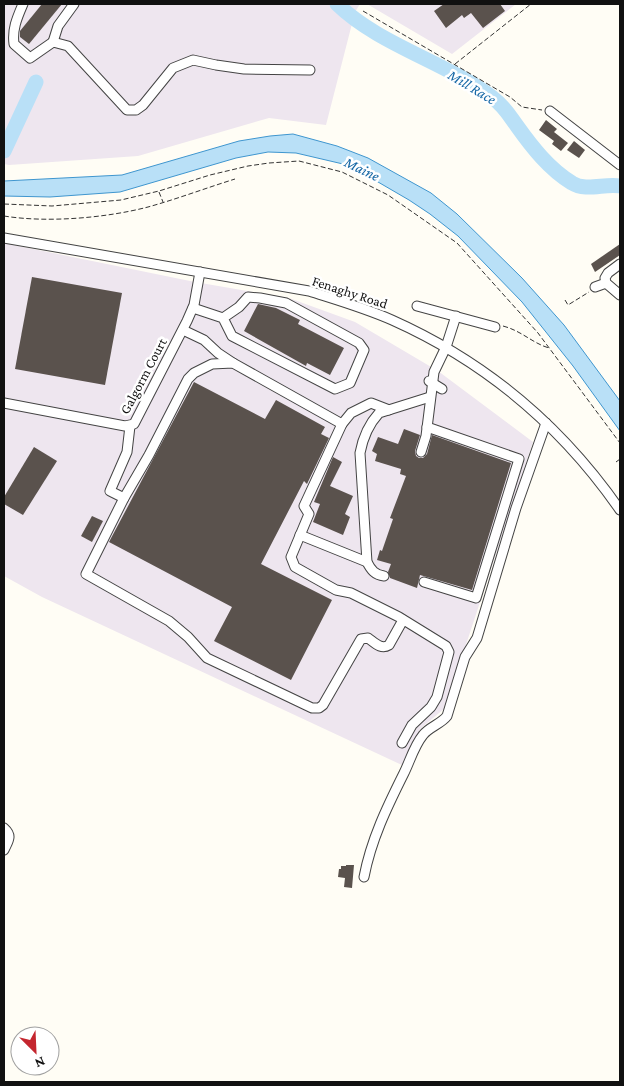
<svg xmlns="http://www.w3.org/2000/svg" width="624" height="1086" viewBox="0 0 624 1086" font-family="'Crimson Pro',serif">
<rect width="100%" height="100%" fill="#fffdf5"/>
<g fill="#eee6ef">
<path d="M4,4H360L355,12L326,125L269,118L138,156L9,165L4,164Z"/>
<path d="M367,4H516L452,54Z"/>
<path d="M4,243L195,282L289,298L355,322L438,371L533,442L445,708L420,729L404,766L42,597L4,576Z"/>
</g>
<path fill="#b9e0f7" stroke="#3f96cf" d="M293,134L337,146L368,158L431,193L457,214L522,278L564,325L620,401V431L573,366L522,302L458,236L430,214L409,200L366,175L343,164L296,153L268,152L236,158L120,192L50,197L4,196V181L122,175L239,141L270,136Z"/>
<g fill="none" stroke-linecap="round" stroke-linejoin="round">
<g stroke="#b9e0f7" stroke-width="15">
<path d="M337,4C379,45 446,62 493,98C504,106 509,115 517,126C532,147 549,169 572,183C586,192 605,183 620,186"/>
<path d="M4,151L36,82"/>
</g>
</g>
<g fill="#5a524d">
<path d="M42,4H62L29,44L20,37V31Z"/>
<path d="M444,4H500L505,11L483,28L471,13L464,18L462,15L446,28L434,11Z"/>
<path d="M546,120L557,129L554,132L568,143L561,151L552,144L554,141L539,130Z"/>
<path d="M574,141L585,150L579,158L567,150Z"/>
<path d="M620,244V255L595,272L591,264Z"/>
<path d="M32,277L122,293L105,385L15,369Z"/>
<path d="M258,304L276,308L300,320L298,324L344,348L330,375L307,363L306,366L244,331Z"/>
<path d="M194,382L265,419L276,400L325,427L321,434L329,438L307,484L304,481L261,564L332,600L291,680L214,641L232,607L109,542Z"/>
<path d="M404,429L420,435L415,451L416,456L419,458H423L427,454L432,435L511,463L472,590L420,575L417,588L390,578L388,572L391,564L377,560L380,550L382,551L393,519L390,518L406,476L400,474L401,469L375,461L377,454L372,451L378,437L398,444Z"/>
<path d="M34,447L57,461L23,515L4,504V497Z"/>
<path d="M333,457L342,462L330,486L353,496L345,514L350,517L343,535L313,522L320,504L314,502Z"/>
<path d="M92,516L103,521L92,542L81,536Z"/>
<path d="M346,865H354L352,888L344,887L345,878L338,877L339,869H341V866H346Z"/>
</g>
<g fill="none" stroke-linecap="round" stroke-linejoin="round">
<defs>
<g id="minor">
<path d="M23,4C17,18 12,29 14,44L30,58L53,42L68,46L127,110H136L143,105L173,68L193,60L216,65L244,69L310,70"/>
<path d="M53,42L58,26L74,4"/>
<path d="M550,111L620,165"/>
<path d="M4,238L309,291C337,300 365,308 392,320C486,362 561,425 620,510"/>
<path d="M620,264L608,273L605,278L606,283L620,295"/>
<path d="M595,287L606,283"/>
<path d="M417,306L495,327"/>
<path d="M193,308L223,318L232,336L335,389L350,383L364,350L359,343L286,303L260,298L248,297L239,307L223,318"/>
<path d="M183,330L204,340L218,353L233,363"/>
<path d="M429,381L442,389"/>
<path d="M4,403L125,426L134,424L187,321L194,305L200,272"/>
<path d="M389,410L371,403L351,413L342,424L304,506L309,514L291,557L295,567L336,590L351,593L399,617L446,646L449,652L437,697L431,707L412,725L402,743"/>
<path d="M342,424L233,363L212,364L194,373L188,379L149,455L124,498L86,574L169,621L188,637L207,658L312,708H319L323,705L361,639L368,638C375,643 381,650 389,645L403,620"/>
<path d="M421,452L426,436L434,372L446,347L456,316"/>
<path d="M124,498L110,491L127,452L130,426"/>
<path d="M300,535L367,562"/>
<path d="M384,576C375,575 371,570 367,562L360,453C363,437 368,425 379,413L430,397"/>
<path d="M424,582L476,598L519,459L427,427"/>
<path d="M4,828C13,836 8,841 4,850"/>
<path d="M364,877C371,840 387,807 404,773C410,761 414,746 423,735C429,727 441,724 447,716L465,657L477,638L516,508L546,423"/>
</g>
</defs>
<use href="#minor" stroke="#444" stroke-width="11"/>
<g stroke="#333" stroke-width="1" stroke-dasharray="5 2.5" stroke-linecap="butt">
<path d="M363,11L510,97L522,107L542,110"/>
<path d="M455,64L531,4"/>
<path d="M159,192L163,202"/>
<path d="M4,204L52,206L121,200L159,191L210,175L248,166L269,163L299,161L342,172L388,195L457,243L538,333L620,443"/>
<path d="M4,216C47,223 106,218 148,207C177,199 206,188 235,179"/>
<path d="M565,300L568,305L589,292"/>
<path d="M503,326C522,331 532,343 549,348"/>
<path d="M616,462L620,459"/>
</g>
<use href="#minor" stroke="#fff" stroke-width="9"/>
</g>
<g text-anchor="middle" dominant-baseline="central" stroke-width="5" stroke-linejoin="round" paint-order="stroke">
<g font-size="14" fill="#111" stroke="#fff">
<text transform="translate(350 292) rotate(18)">Fenaghy Road</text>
<text transform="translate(143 376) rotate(-62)">Galgorm Court</text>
</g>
<g font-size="15" font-style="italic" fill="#1768a6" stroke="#fff">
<text transform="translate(472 87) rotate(31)">Mill Race</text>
<text transform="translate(362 169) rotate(26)">Maine</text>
</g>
</g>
<rect width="624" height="1086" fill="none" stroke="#111111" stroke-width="10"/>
<g transform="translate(35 1051) rotate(156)"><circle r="24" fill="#ffffff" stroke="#a0a0a0"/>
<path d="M0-4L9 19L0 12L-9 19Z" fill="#c4262e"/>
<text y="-8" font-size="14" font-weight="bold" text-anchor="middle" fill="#111111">N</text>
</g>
</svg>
